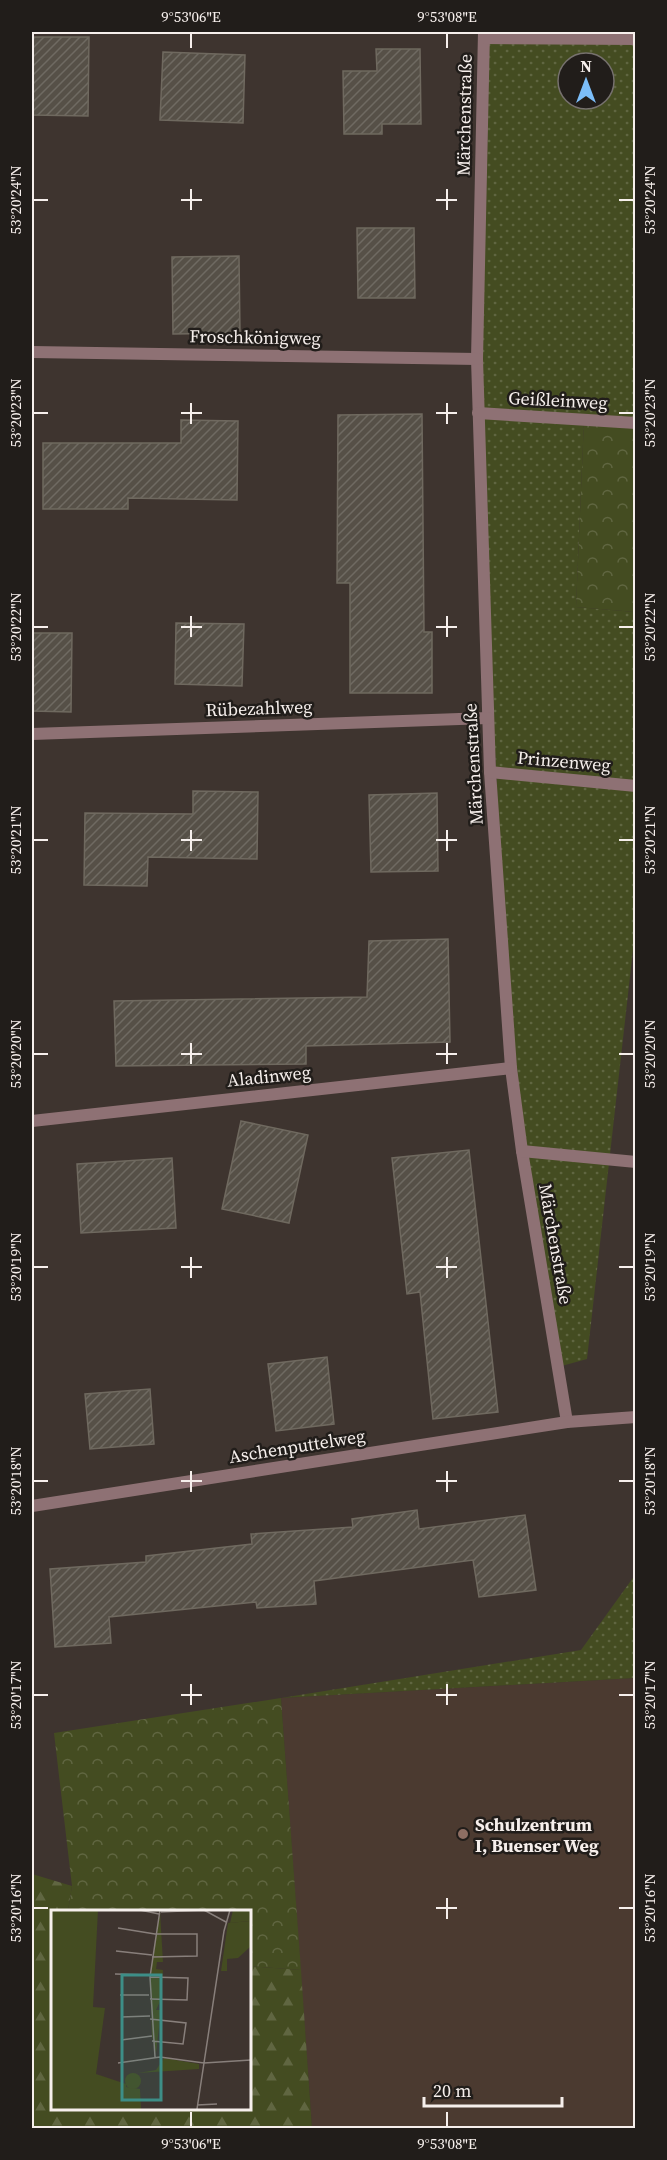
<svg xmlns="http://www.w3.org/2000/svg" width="667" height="2160" viewBox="0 0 667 2160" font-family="'Source Serif 4',serif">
<defs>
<pattern id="grass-dots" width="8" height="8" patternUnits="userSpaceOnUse" patternTransform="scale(1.5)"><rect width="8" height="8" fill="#444c21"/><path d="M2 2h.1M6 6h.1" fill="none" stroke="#606641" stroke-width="1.8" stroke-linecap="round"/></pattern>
<pattern id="forest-firs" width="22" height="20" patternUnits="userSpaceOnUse" patternTransform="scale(1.5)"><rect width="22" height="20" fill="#444c21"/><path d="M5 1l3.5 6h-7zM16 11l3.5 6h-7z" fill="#606641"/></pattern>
<pattern id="park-crowns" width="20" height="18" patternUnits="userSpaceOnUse" patternTransform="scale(1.5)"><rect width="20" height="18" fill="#444c21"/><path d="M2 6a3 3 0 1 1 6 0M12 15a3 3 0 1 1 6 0" fill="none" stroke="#606641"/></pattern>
<pattern id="building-hatch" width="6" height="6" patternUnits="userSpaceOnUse" patternTransform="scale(1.5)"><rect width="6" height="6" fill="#565047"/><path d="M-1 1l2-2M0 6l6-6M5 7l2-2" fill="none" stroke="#6f6a62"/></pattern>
</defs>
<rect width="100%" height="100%" fill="#3e342f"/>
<path fill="#4b3a30" d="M635,1678V2128H312L281,1698Z"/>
<g fill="url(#grass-dots)" fill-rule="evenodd">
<path d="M484,32H635V423L584,420L576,607L635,612V932L587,1359L558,1367L511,1068L478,413ZM568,63H604V99H568Z"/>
<path d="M635,1575V1678L281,1698L581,1650Z"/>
</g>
<path fill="url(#forest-firs)" d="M32,1874L72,1886L68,1911H52V2108H249V1966L301,1970L312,2128H32Z"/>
<g fill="url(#park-crowns)">
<path d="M584,420L635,423V612L576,607Z"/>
<path d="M281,1698L301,1970L249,1966V1911H68L72,1886L54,1733Z"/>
</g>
<g fill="url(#building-hatch)" stroke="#6f695f" stroke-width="1.5">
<path d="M32,37H89L88,116L32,115Z"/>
<path d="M376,49H420L421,124H382V134H344L343,71H377Z"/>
<path d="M163,52L245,55L243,123L160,120Z"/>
<path d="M357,228H414L415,298H358Z"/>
<path d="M239,256L240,333L173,334L172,257Z"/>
<path d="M422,414L424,632H432V693H350V583H337L338,415Z"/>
<path d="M181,420L238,421L237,500L128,498V509H43V443H181Z"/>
<path d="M176,623L244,624L242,686L175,684Z"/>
<path d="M32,633H72L71,712L32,711Z"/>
<path d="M193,791L258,792L257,859L148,857L147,886L84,885L85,813L193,814Z"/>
<path d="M437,793L438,871L371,872L369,795Z"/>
<path d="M448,939L450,1042L306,1046V1064L116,1066L114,1001L367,997L369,941Z"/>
<path d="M241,1121L308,1135L289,1223L222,1209Z"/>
<path d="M469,1150L498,1412L433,1419L420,1292L407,1294L392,1158Z"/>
<path d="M172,1158L176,1228L81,1233L77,1164Z"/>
<path d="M327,1357L334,1424L276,1431L268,1364Z"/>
<path d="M150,1389L154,1444L90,1449L85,1394Z"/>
<path d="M417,1510L419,1529L525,1515L536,1590L479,1597L473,1560L314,1581L316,1604L257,1608L256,1602L109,1617L111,1643L55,1647L50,1569L146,1562V1556L252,1544L251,1534L353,1527L352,1519Z"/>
</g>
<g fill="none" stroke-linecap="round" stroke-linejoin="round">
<g stroke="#8e7174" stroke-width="12">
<path d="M484,32L477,359L490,772L511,1068L522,1151L567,1422"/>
<path d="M484,38L636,39"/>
<path d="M32,352L477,359"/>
<path d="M478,413L636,423"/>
<path d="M32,734L488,718"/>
<path d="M490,772L636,786"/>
<path d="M32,1121L511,1068"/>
<path d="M522,1151L636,1162"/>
<path d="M32,1506L567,1422L636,1417"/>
</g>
</g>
<path fill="none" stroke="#f6efec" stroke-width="2" d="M191,33V48M447,33V48M191,189V210M447,189V210M33,200H48M181,200H202M436,200H457M619,200H634M191,403V424M447,403V424M33,413H48M181,413H202M436,413H457M619,413H634M191,616V637M447,616V637M33,627H48M181,627H202M436,627H457M619,627H634M191,830V851M447,830V851M33,840H48M181,840H202M436,840H457M619,840H634M191,1043V1064M447,1043V1064M33,1054H48M181,1054H202M436,1054H457M619,1054H634M191,1257V1278M447,1257V1278M33,1267H48M181,1267H202M436,1267H457M619,1267H634M191,1471V1492M447,1471V1492M33,1481H48M181,1481H202M436,1481H457M619,1481H634M191,1684V1705M447,1684V1705M33,1695H48M181,1695H202M436,1695H457M619,1695H634M447,1898V1919M33,1908H48M436,1908H457M619,1908H634M191,2112V2127M447,2112V2127"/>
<circle fill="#8d6e63" stroke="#211d1a" stroke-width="2" cx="463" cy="1834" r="6"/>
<g text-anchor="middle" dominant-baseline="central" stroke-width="5" stroke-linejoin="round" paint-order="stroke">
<g font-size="18" fill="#f6efec" stroke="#211d1a">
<text transform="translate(464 115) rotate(-89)">Märchenstraße</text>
<text transform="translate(255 337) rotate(1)">Froschkönigweg</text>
<text transform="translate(558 400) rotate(3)">Geißleinweg</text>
<text transform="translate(259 708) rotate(-2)">Rübezahlweg</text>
<text transform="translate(564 761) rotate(5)">Prinzenweg</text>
<text transform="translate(473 764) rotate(-93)">Märchenstraße</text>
<text transform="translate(269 1076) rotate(-6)">Aladinweg</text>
<text transform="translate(556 1244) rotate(80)">Märchenstraße</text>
<text transform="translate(297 1446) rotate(-9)">Aschenputtelweg</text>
</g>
<g font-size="18" font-weight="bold" fill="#f6efec" stroke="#211d1a" text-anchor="start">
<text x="475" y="1824">Schulzentrum<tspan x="475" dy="21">I, Buenser Weg</tspan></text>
</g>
</g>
<g transform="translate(51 1910)">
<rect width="200" height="200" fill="#3e342f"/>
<path d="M182,0H199V11L179,13ZM109,2L112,52H106L105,59L112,60L110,89L105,100H110L105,143L101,126L99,67ZM113,148L148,154V159L87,163L105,160Z" fill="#444c21"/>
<path d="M0,0H47L42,97L54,98L45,164L75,174V177L89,179L90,199H0ZM199,11V37L187,48L176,49V61H170L177,13Z" fill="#444c21"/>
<path d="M74 171a8 8 0 1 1 16 0a8 8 0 1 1-16 0Z" fill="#444c21"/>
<path fill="none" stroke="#887f7b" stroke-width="1.5" d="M89,0L108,4M110,2L153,0L175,12M67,18L104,24H146V46L101,47M65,41L101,45M64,64L99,65M69,85H98M99,89L136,90L137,68L99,67M70,107L99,106M99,109L135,113L132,134L101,131M70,130L101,126M104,147L99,67L109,0M67,153L109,147L153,153L200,150M146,195L166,194M146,199L173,21L179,0"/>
<path fill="#3d8e87" fill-opacity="0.15" stroke="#3d8e87" stroke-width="3" d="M71,65H110V190H71Z"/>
<rect width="200" height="200" fill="none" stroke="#f6efec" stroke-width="3"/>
</g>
<rect width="667" height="2160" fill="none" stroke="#211d1a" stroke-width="66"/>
<g transform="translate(586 81)"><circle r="28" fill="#211d1a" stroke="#76716e" stroke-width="1.5"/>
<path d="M0-4.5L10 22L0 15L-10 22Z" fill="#7cbef9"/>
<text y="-9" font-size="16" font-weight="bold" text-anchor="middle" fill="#f6efec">N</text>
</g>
<path d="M424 2097v9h138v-9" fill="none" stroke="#f6efec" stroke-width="3"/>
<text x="433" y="2097" font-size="18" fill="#f6efec" stroke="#211d1a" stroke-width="4.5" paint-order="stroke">20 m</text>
<rect x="33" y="33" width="601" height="2094" fill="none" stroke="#f6efec" stroke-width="2"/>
<g font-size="15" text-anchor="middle" fill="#f6efec">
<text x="191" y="22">9°53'06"E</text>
<text x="447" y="22">9°53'08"E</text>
<text transform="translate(16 200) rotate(-90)" y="5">53°20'24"N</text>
<text transform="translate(650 200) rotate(-90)" y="5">53°20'24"N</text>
<text transform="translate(16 413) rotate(-90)" y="5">53°20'23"N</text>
<text transform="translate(650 413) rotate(-90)" y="5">53°20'23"N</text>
<text transform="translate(16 627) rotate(-90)" y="5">53°20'22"N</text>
<text transform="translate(650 627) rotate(-90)" y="5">53°20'22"N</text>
<text transform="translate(16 840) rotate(-90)" y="5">53°20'21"N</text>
<text transform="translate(650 840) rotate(-90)" y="5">53°20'21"N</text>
<text transform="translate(16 1054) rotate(-90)" y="5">53°20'20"N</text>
<text transform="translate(650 1054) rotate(-90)" y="5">53°20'20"N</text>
<text transform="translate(16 1267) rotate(-90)" y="5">53°20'19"N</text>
<text transform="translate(650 1267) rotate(-90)" y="5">53°20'19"N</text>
<text transform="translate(16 1481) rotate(-90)" y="5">53°20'18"N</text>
<text transform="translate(650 1481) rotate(-90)" y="5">53°20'18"N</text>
<text transform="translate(16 1695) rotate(-90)" y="5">53°20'17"N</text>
<text transform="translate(650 1695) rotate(-90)" y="5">53°20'17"N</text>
<text transform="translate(16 1908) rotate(-90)" y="5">53°20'16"N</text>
<text transform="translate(650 1908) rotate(-90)" y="5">53°20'16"N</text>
<text x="191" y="2149">9°53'06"E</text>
<text x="447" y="2149">9°53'08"E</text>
</g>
</svg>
